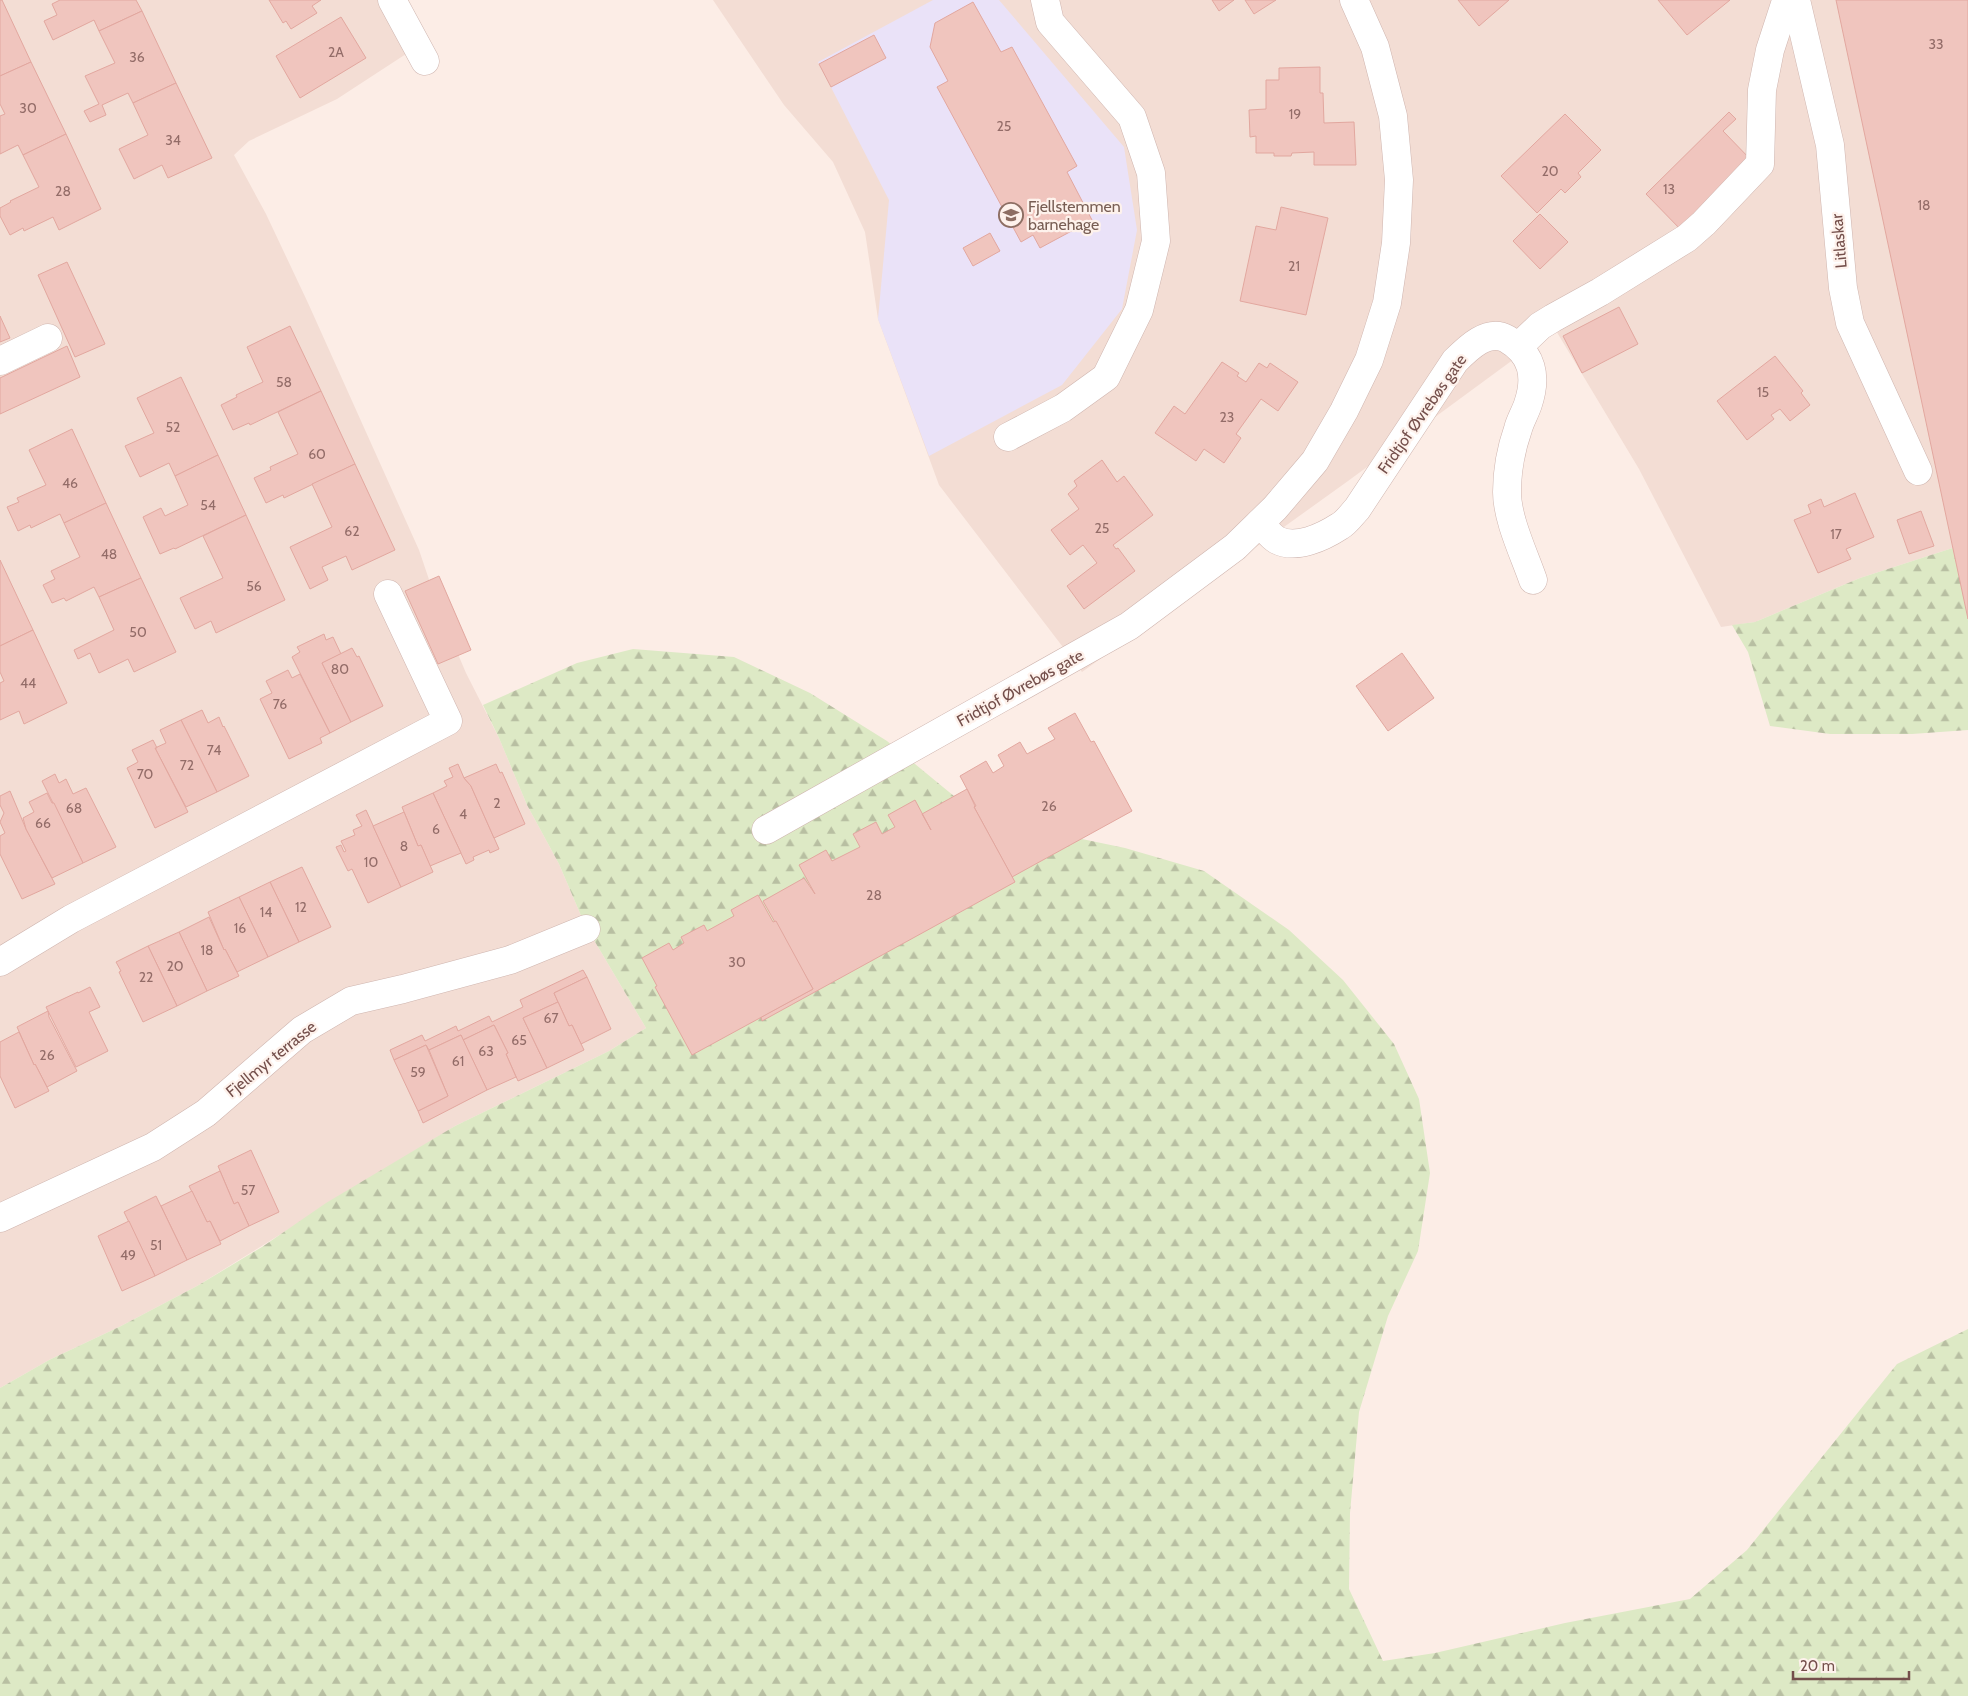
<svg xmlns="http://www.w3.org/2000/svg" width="1968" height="1696" viewBox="0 0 1968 1696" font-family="Cabin,sans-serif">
<defs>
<pattern id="forest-firs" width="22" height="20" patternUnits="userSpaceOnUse" patternTransform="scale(1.25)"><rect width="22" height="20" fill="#dde9c5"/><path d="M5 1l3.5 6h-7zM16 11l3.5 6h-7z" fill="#b8bfa2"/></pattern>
</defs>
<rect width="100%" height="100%" fill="#fcede6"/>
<g fill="#f3ddd4">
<path d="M0,0H379L406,54L337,99L249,141L234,155L266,214L308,303L419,550L440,612L466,673L499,738L527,805L559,864L585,925L646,1028L609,1051L455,1126L197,1286L121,1326L49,1360L0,1388Z"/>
<path d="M713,0H1968V543L1860,578L1755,622L1721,627L1639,469L1555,329L1348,481L1082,672L939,485L878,319L865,232L833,162L784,105Z"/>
</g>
<path fill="#eae2f8" d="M933,0H999L1124,147L1137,230L1122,309L1062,385L929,456L878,319L889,200L818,62Z"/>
<g fill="url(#forest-firs)">
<path d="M1968,543V730L1912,734H1830L1770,726L1748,652L1732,625L1755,622L1860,578Z"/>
<path d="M633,649L734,657L810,693L887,741L960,801L1058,834L1125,848L1204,871L1289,930L1343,980L1394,1044L1419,1099L1430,1173L1418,1251L1388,1316L1359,1412L1350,1513L1349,1589L1383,1661L1435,1653L1565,1623L1690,1599L1747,1550L1897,1364L1968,1329V1696H0V1388L49,1360L121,1326L197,1286L262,1247L326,1203L455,1126L609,1051L646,1028L585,925L559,864L527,805L499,738L483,705L577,663Z"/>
</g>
<g fill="#f0c5be" stroke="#e2a79f">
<path d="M0,0H2L31,62L0,76Z"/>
<path d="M60,0H136L142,11L99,31L94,20L53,40L44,21L57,15L52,4Z"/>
<path d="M269,0H321L312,6L317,13L291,29L286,21L283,23Z"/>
<path d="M1212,0H1234L1219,11Z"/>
<path d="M1245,0H1276L1254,14Z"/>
<path d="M1458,0H1509L1479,26Z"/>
<path d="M1658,0H1730L1687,35Z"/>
<path d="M1836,0H1968V619Z"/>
<path d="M973,2L1001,52L1012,47L1077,166L1067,172L1092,220L1040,248L1033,235L1021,242L937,87L948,81L930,47L935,23Z"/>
<path d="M142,11L176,83L133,103L128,93L102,105L106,115L90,122L84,111L99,104L85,76L115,63L99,31Z"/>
<path d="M341,17L366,58L300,98L276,56Z"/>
<path d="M874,35L886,58L831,87L819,64Z"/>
<path d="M31,62L66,134L23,155L18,145L0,154V116L5,114L0,104V76Z"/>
<path d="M1320,67V93H1323L1324,123L1354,122L1356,165H1314V152L1292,153L1291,156H1274V153H1256V136L1250,137L1249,110L1266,109V80H1279V68Z"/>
<path d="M176,83L212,158L168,178L162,165L134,179L119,149L148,135L133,103Z"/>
<path d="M1729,112L1736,119L1723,131L1753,162L1683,232L1646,194Z"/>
<path d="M1565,114L1601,150L1578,173L1581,177L1565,193L1561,189L1537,213L1501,176Z"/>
<path d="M66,134L101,209L59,230L53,217L24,231L23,228L10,235L0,216V208L11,202L10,201L39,187L23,155Z"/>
<path d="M1281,207L1328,218L1306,315L1240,301L1256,226L1276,230Z"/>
<path d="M1540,214L1568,242L1540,269L1513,241Z"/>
<path d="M990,233L1000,251L973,266L963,248Z"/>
<path d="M67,262L105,344L75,357L38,275Z"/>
<path d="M1619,307L1638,344L1582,373L1563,336Z"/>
<path d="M0,316L10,338L0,342Z"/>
<path d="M290,326L321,391L250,425L249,423L233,430L221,405L237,397L236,395L263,382L247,347Z"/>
<path d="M67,346L80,377L0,414V378Z"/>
<path d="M1775,356L1803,391L1801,393L1810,405L1790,421L1780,409L1771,415L1774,419L1747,440L1717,401Z"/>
<path d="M1222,362L1239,373L1237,376L1246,382L1259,363L1267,368L1270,363L1298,382L1278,411L1261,399L1236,434L1241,438L1224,463L1204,449L1196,461L1155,433L1174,406L1185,414Z"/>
<path d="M181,377L218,455L175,476L169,463L140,477L125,446L154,433L137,398Z"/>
<path d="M321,391L355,464L284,498L283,495L266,503L254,478L271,470L270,467L298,454L278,412Z"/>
<path d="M72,429L106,503L64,523L60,514L31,528L30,525L18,531L7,507L19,502L17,498L46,485L29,450Z"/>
<path d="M218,455L246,515L175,549L174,548L160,554L143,517L161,508L165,516L188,505L175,476Z"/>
<path d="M1102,460L1117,482L1124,476L1153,515L1113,545L1116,549L1118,548L1135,571L1084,609L1067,586L1097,563L1083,545L1070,555L1051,530L1079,509L1068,494L1077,486L1074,481Z"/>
<path d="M355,464L395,550L352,570L346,556L322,567L328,580L310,589L290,547L332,527L312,484Z"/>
<path d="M1855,493L1874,537L1846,549L1851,559L1818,573L1794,520L1811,513L1808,505L1821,499L1824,507Z"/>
<path d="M106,503L141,578L99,597L94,587L66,601L64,598L52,603L43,585L55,579L51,571L80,557L64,523Z"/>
<path d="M1921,511L1934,546L1909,554L1897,520Z"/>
<path d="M246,515L285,600L216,633L211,621L195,629L180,598L223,578L203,536Z"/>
<path d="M0,560L33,630L0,646Z"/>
<path d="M439,576L471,650L438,664L405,591Z"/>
<path d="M141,578L176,652L134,672L128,659L99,673L90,653L78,659L74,650L114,630L99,597Z"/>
<path d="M33,630L67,703L24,724L19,711L0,720V683L4,681L0,672V646Z"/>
<path d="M324,634L326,640L333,637L341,654L322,663L351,722L330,733L292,657L300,652L297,647Z"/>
<path d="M352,648L357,657L359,656L383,706L351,722L322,663Z"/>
<path d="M1402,653L1434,698L1388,731L1356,686Z"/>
<path d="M288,670L292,678L300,674L330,733L320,738L322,743L289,759L260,699L272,693L266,681Z"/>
<path d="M202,710L208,723L219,717L223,727L224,726L249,776L217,792L181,720Z"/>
<path d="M1075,713L1091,742L1094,741L1132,811L1012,877L974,807L976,806L960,776L986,761L993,773L1004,766L998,755L1020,742L1027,754L1055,739L1048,728Z"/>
<path d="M181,720L217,792L186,807L155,748L166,743L160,730Z"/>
<path d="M153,740L157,748H155L188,812L155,828L127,768L138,762L132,750Z"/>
<path d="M458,764L464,778L471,786L499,849L490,853L489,850L473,857L474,860L466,864L433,793L447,786L444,781L453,777L449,768Z"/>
<path d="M496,764L500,773L502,772L525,824L494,838L471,786L464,778Z"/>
<path d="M55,774L59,783L66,779L73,794L86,788L116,847L83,863L42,781Z"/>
<path d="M967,789L975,806L974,807L1015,882L762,1021L761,1017L813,989L763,901L804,878L815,894L799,865L826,850L832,861L860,847L853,834L876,822L882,834L895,827L888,815L915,800L931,830L922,814Z"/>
<path d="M10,791L26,829L55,884L22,899L0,854V836L5,833L0,822L4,813L0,805V796Z"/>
<path d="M47,793L52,803H54L83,863L52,878L26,829L23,818L34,812L29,802Z"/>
<path d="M433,793L461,853L430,866L421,845L418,846L402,807Z"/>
<path d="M366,810L401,887L368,903L352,869L348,871L336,847L341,845L344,852L346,851L341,841L355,835L353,830L362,826L356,815Z"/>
<path d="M404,812L418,846L421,845L433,872L401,887L373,826Z"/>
<path d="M302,867L331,927L299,942L270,882Z"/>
<path d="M270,882L299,942L268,957L239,897Z"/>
<path d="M758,895L773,922L776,921L813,989L692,1055L655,987L657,986L642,958L669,943L673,950L684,943L681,937L704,925L707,931L734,916L731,910Z"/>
<path d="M239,897L268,957L237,972L225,949L224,950L208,912Z"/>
<path d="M209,917L224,950L225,949L239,976L207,991L179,932Z"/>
<path d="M179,932L207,991L177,1006L148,946Z"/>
<path d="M148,946L177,1006L143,1022L119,972L121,971L116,962Z"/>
<path d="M583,970L587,977L554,993L558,1002L523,1018L547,1068L518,1081L506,1054L508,1053L494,1025L463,1040L461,1035L429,1050L426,1045L394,1060L390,1050L422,1035L425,1041L456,1026L458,1031L489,1016L492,1022L523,1007L520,1000Z"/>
<path d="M587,977L611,1029L581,1044L572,1025L569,1026L554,993Z"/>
<path d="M90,987L100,1007L89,1012L108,1051L76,1067L46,1007L78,992V993Z"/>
<path d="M558,1002L569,1026L572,1025L584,1050L547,1068L523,1018Z"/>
<path d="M48,1011L49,1017L77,1071L47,1087L35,1064L34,1065L17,1027Z"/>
<path d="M494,1025L508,1053L506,1054L516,1077L487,1090L463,1040Z"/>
<path d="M19,1032L34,1065L35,1064L49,1091L15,1108L0,1076V1042Z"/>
<path d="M461,1035L487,1090L423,1123L418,1111L448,1096L429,1050Z"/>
<path d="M426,1045L448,1096L418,1111L394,1060Z"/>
<path d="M251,1150L279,1212L249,1226L238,1202L234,1204L218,1166Z"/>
<path d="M220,1171L234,1204L238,1202L249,1226L220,1241L210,1221L207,1222L189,1186Z"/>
<path d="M192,1191L207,1222L210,1221L221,1244L187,1260L161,1206Z"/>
<path d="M156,1196L187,1260L155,1276L124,1212Z"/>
<path d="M129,1221L155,1276L122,1291L98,1236Z"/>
</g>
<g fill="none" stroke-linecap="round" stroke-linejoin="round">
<defs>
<g id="minor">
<path d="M392,0L425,61"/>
<path d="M1796,0L1830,145L1843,288L1850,323L1918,471"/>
<path d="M1519,346L1540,326L1553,318L1600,292L1687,238L1704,223L1760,164L1762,90L1770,50L1785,4L1788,0"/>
<path d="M0,361L48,338"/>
<path d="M1008,437L1063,408L1106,377L1139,310L1156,241L1151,173L1132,117L1050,22L1045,0"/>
<path d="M1260,523C1265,528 1270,536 1277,540C1296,550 1323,537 1340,526C1347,522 1352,514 1357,509L1455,361C1468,348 1488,328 1507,339C1533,354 1537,377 1528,404C1525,413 1520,421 1518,429C1511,449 1507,471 1507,492C1507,519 1524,554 1533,580"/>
<path d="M766,830L1129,626L1235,547L1275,508L1315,461L1344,411L1369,360L1387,303L1396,243L1399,180L1393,116L1375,47L1354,0"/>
<path d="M0,962L71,919L448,721L388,594"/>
<path d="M0,1218L153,1147L206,1113L302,1030L351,1001L403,989L510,960L586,929"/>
</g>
</defs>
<use href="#minor" stroke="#cfb5af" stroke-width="29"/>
<use href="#minor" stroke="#fff" stroke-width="28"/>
</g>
<defs>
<symbol id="school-ring" viewBox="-11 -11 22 22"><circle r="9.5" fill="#fef2ec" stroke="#8d6e63" stroke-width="1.5"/><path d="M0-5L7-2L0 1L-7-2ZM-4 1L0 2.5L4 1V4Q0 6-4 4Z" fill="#8d6e63"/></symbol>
</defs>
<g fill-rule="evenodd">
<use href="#school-ring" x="997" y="201" width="28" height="28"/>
</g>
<g text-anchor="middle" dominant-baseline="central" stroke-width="4.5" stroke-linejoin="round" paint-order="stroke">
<g font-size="14" fill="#936c68">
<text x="1936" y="44">33</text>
<text x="336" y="52">2A</text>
<text x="137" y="57">36</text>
<text x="28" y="108">30</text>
<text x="1295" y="114">19</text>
<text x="1004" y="126">25</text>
<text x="173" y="140">34</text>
<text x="1550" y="171">20</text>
<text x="1669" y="189">13</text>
<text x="63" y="191">28</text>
<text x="1924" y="205">18</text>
<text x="1294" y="266">21</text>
<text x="284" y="382">58</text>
<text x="1763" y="392">15</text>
<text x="1227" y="417">23</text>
<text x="173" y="427">52</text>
<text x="317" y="454">60</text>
<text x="70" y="483">46</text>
<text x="208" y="505">54</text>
<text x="1102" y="528">25</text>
<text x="352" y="531">62</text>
<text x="1836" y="534">17</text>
<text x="109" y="554">48</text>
<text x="254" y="586">56</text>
<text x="138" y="632">50</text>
<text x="340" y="669">80</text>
<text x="28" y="683">44</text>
<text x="280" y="704">76</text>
<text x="214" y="750">74</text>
<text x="187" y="765">72</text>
<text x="145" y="774">70</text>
<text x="497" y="803">2</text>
<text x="1049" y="806">26</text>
<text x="74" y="808">68</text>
<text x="463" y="814">4</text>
<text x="43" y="823">66</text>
<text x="436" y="829">6</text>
<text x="404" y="846">8</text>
<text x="371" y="862">10</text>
<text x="874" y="895">28</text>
<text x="301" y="907">12</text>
<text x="266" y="912">14</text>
<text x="240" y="928">16</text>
<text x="207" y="950">18</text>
<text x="737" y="962">30</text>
<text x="175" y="966">20</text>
<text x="146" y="977">22</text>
<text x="551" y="1018">67</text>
<text x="519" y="1040">65</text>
<text x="486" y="1051">63</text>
<text x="47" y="1055">26</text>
<text x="458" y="1061">61</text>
<text x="418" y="1072">59</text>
<text x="248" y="1190">57</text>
<text x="156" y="1245">51</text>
<text x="128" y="1255">49</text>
</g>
<g font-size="16" fill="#785e54" stroke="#fef2ec" text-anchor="start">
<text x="1028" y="206">Fjellstemmen<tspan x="1028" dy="18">barnehage</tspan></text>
</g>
<g font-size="16" fill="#744f4b" stroke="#fef2ec">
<text transform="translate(1839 241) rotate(-95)">Litlaskar</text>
<text transform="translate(1422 414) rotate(-55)">Fridtjof Øvrebøs gate</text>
<text transform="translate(1020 688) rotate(-29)">Fridtjof Øvrebøs gate</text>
<text transform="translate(271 1059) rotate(-39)">Fjellmyr terrasse</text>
</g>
</g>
<path d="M1793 1671v8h116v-8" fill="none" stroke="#744f4b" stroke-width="2.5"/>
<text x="1800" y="1671" font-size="15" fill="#744f4b" stroke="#fef2ec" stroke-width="4" paint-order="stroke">20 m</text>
</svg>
